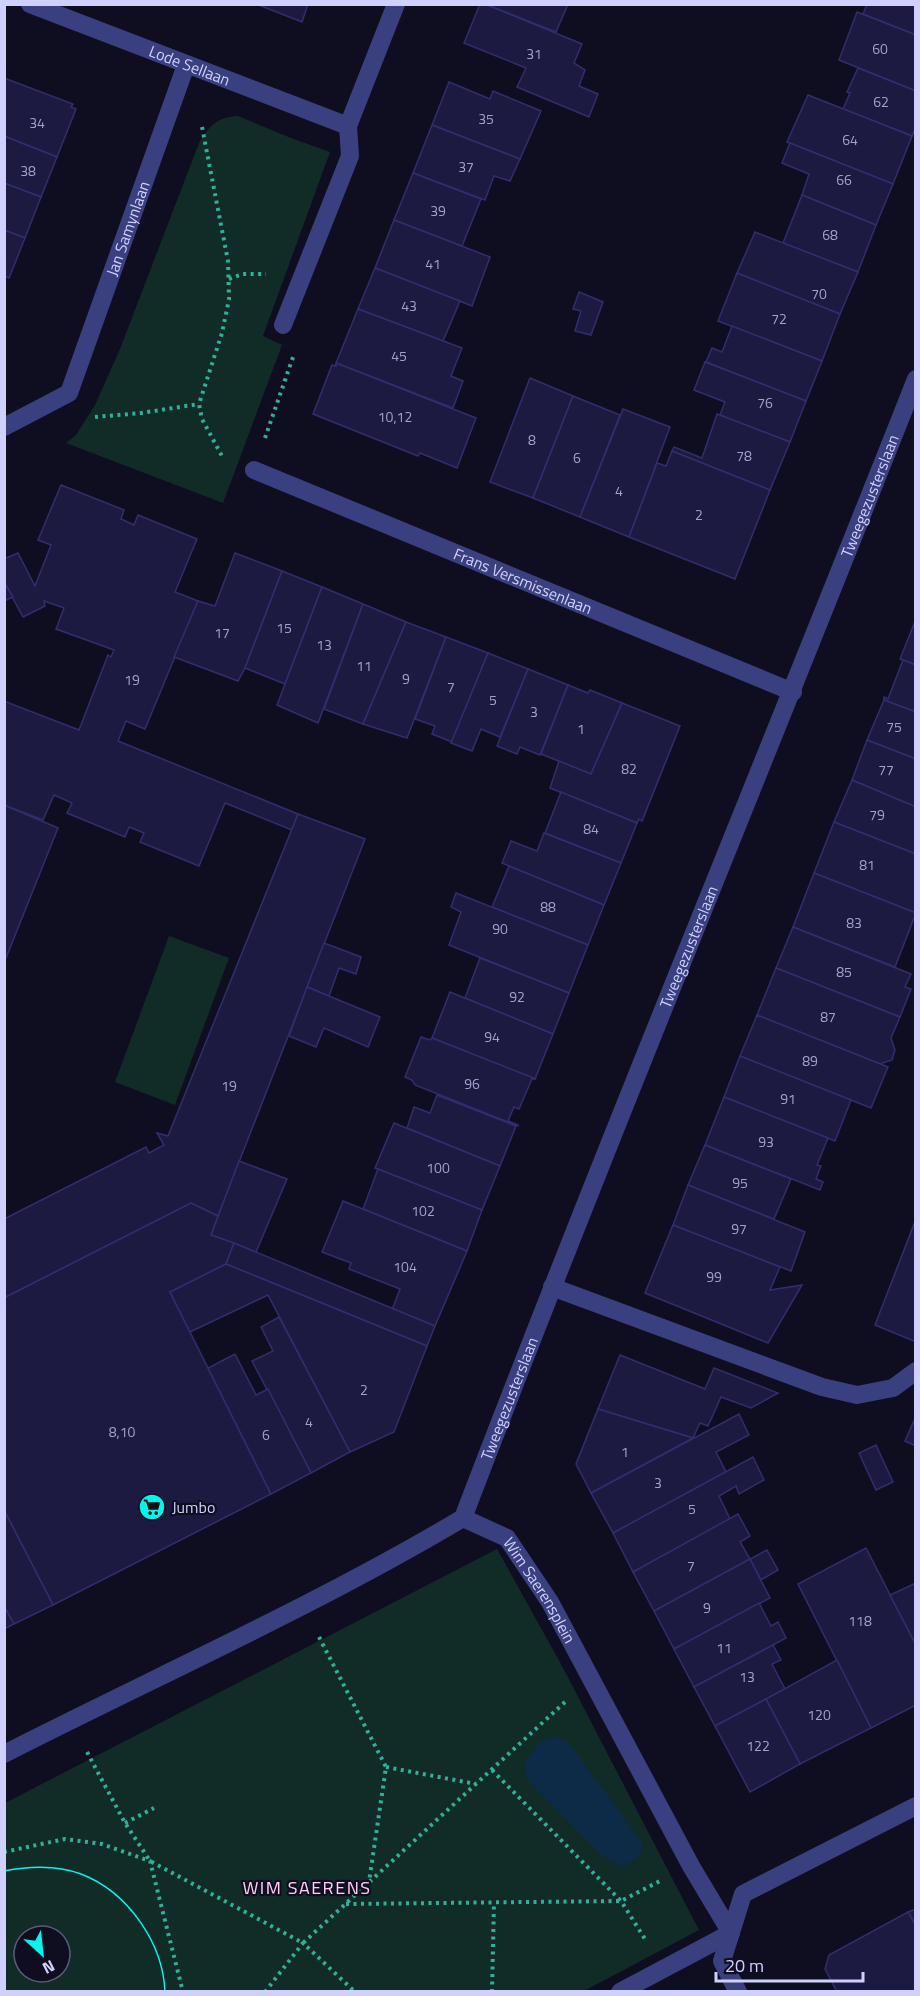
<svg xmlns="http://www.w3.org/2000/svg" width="920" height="1996" viewBox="0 0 920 1996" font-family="'Titillium Web',sans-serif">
<rect width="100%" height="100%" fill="#0f0e21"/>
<g fill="#112b27" fill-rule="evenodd">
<path d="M238,116L291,138L330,152L263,336L282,345L223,503L66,443L76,435L95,405L120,349L199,143C209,126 217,117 238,116Z"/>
<path d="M169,936L229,958L175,1105L115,1082Z"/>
<path d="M497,1549L561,1664L699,1930L584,1991L5,1992V1803ZM24,1936H60V1972H24Z"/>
</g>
<path fill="#0d2b46" d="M555,1736L569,1743L642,1843L641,1854L623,1867L600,1854L526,1778L525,1762L540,1742Z"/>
<g fill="#1d1a42" stroke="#322d6d" stroke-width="1.5">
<path d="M256,4H308L302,22Z"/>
<path d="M480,4H485L582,44L574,63L585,70L579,86L598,94L589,117L517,87L526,68L464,43Z"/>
<path d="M485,4H568L556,32Z"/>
<path d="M867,4H916V35L863,14Z"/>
<path d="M857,12L916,35V91L839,60Z"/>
<path d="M858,68L916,91V127L912,136L843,109L850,93L847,92Z"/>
<path d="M4,78L73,104L71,107L76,109L57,157L4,136Z"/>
<path d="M449,82L490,99L493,91L541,111L520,159L432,125Z"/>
<path d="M808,95L912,136L893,184L787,142Z"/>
<path d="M432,125L520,159L510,181L494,176L485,200L413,173Z"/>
<path d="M4,136L57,157L41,197L4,183Z"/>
<path d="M790,143L893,184L876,225L802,195L809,174L782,163Z"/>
<path d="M413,173L481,199L462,246L394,220Z"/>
<path d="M4,183L41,197L25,238L4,230Z"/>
<path d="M802,195L876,225L858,272L783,243Z"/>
<path d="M394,220L490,257L472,306L375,268Z"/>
<path d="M4,230L25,238L9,278L4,276Z"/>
<path d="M755,232L858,272L840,314L737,273Z"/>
<path d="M375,268L460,301L443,341L358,309Z"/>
<path d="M737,273L840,314L822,361L718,321Z"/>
<path d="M579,292L603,302L591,335L575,331L581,311L573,309Z"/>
<path d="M358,309L462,348L451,376L463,381L453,408L336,363Z"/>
<path d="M732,326L822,361L806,401L706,362L712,348L722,352Z"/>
<path d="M705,362L806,401L790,442L720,415L725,402L694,390Z"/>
<path d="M336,363L476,418L457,468L420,453L418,456L313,414L332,365L336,366Z"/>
<path d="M530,378L573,396L533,498L490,482Z"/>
<path d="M573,396L620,415L580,517L533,498Z"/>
<path d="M623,409L670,427L629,537L580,517Z"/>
<path d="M717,414L790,442L770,490L672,451L674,447L702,458Z"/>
<path d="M672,451L770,490L735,579L629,537L657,463L666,466Z"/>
<path d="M61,485L124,510L121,519L134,525L138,515L197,539L175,592L198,601L145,729L126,721L118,741L298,814L292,830L225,803L199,866L140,842L144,833L129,827L125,837L67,813L72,803L54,795L43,820L4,805V701L79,730L108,655L111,657L114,650L56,629L64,608L44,601L45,606L23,617L4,582V559L18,553L35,586L51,545L38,540Z"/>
<path d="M235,553L282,571L245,668L238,681L174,657L198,601L215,606Z"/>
<path d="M282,571L322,587L285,684L245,668Z"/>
<path d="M4,582L13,597L4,601Z"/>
<path d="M322,587L363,604L318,723L277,705Z"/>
<path d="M363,604L406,622L363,724L324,709Z"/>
<path d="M916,619V665L900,659Z"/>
<path d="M406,622L446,637L407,738L363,724Z"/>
<path d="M446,637L488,653L452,742L432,734L435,726L415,719Z"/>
<path d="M488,653L528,669L500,737L481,729L472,751L451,743Z"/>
<path d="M903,660L916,665V712L884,700V697L888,699Z"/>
<path d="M528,669L568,685L540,755L520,747L517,754L497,746Z"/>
<path d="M568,685L588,693L590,690L622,703L591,774L541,754Z"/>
<path d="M884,700L916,712V759L867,740Z"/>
<path d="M622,703L680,726L642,821L639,819L637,823L550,788L559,761L591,774Z"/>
<path d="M867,740L916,759V807L852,780Z"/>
<path d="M852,780L916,807V854L834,822Z"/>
<path d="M561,792L637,823L621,863L545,833Z"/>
<path d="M4,805L58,828L4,963Z"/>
<path d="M298,814L365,839L218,1216L191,1203L4,1298V1219L146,1147L149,1153L164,1145L157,1133L168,1136Z"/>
<path d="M834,822L916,854V913L814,873Z"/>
<path d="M544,833L621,863L604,905L502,863L511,841L537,851Z"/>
<path d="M509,866L604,905L588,945L492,907Z"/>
<path d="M814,873L916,913L895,967L793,927Z"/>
<path d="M456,893L588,945L569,993L449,945L461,912L451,907Z"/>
<path d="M793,927L911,974L905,987L911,989L900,1017L776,968Z"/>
<path d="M324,943L361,957L356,974L339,968L329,996L307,987Z"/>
<path d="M480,958L569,993L553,1034L465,998Z"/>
<path d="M776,968L900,1017L891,1038L895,1050L892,1060L880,1064L757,1015Z"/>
<path d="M307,987L380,1017L368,1047L324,1028L316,1047L289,1036Z"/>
<path d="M450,992L553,1034L535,1079L432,1038Z"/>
<path d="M757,1015L888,1067L871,1108L740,1056Z"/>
<path d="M421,1037L430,1040L432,1038L536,1079H532L519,1109L514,1107L508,1121L518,1125V1126L415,1085L412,1080L405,1077Z"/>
<path d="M740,1056L851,1100L835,1141L724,1097Z"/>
<path d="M437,1095L516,1126L500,1166L407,1128L414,1107L430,1113Z"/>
<path d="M724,1097L828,1138L817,1165L821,1166L816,1179L823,1182L820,1190L705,1145Z"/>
<path d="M394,1123L500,1166L482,1210L375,1168Z"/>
<path d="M705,1145L791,1179L774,1219L688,1185Z"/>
<path d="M239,1161L287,1179L256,1252L211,1235Z"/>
<path d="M378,1169L482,1210L467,1251L363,1209Z"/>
<path d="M688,1185L805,1232L791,1271L673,1225Z"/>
<path d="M343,1201L467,1251L435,1326L392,1310L400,1289L349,1269L351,1263L322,1252Z"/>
<path d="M191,1203L218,1216L211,1235L234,1243L226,1264L170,1292L271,1494L53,1605L4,1510V1298Z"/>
<path d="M916,1219V1342L875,1325Z"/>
<path d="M673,1225L780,1267L770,1290L802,1285L768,1343L645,1293Z"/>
<path d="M234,1243L435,1326L427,1346L226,1264Z"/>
<path d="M226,1264L427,1346L394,1432L350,1452L268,1295L190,1332L170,1292Z"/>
<path d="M279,1317L350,1452L311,1473L252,1361L273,1351L261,1327Z"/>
<path d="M235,1354L256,1395L268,1389L311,1473L271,1494L208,1368Z"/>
<path d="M620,1355L705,1389L714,1368L778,1393L751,1408L721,1397L708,1426L700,1423L693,1438L598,1409Z"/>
<path d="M598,1409L693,1438L591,1493L576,1464Z"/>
<path d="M739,1414L749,1435L716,1452L726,1472L613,1533L591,1493Z"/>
<path d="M916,1416V1446L905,1441Z"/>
<path d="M876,1445L893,1482L876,1490L859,1453Z"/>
<path d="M753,1457L764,1480L739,1494L736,1486L719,1496L730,1519L633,1572L613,1533Z"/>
<path d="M4,1510L53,1605L14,1624L4,1606Z"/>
<path d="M738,1514L750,1536L740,1542L750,1559L654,1611L633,1572Z"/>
<path d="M866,1548L916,1645V1705L871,1728L798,1584Z"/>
<path d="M767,1550L778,1570L761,1580L750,1559Z"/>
<path d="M750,1559L770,1598L674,1649L654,1611Z"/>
<path d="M916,1583V1645L890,1595Z"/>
<path d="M759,1603L771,1626L778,1622L786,1638L694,1687L674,1649Z"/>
<path d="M4,1606L14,1624L4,1629Z"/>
<path d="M773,1645L781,1660L772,1664L785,1689L715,1726L694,1687Z"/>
<path d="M837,1660L871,1728L800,1764L766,1699Z"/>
<path d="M766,1699L800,1764L750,1792L715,1726Z"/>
<path d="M916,1909V1926L908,1912Z"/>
<path d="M908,1912L916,1926V1992H837L825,1969L829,1955Z"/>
</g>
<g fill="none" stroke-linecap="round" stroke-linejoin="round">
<g stroke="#31b099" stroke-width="4" stroke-dasharray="3 4.5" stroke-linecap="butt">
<path d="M202,127L228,261L229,299L222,333L199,404L202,419L223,458"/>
<path d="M229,279L243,274H266"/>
<path d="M95,417L141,413L199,404"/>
<path d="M265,438L293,357"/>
<path d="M319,1637L386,1767L369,1882"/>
<path d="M87,1752L125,1823L150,1861L303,1943L565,1702"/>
<path d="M386,1767L476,1784"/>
<path d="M492,1770L621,1901L645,1939"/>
<path d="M125,1823L154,1808"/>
<path d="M4,1852L65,1839L102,1844L150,1861L183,1992"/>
<path d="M346,1904L621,1901L660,1881"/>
<path d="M265,1992L303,1943L355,1992"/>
<path d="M492,1992L494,1902"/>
</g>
<g stroke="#3a407f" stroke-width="18">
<path id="s1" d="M30,4L348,126"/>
<path d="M283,325L350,156L348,126L396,4"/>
<path id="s2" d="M4,427L69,393L186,65"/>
<path id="s3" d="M254,470L793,692"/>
<path d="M552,1287L822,1387L857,1395L893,1388L916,1371"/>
<path id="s4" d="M463,1518C609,1136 766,759 916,379"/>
<path id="s5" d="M463,1518L507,1538L550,1602L691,1866L731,1933L620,1992"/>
<path d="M4,1754C157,1676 315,1606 463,1518"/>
<path d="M738,1992L722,1961L743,1894L916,1806"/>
</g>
<path stroke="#06f4ee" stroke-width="1.5" d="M4,1871C30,1866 57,1865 81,1874C128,1892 163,1943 165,1992"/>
</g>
<defs>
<symbol id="supermarket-disc" viewBox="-11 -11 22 22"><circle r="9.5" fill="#06f4ee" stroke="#0f0e21"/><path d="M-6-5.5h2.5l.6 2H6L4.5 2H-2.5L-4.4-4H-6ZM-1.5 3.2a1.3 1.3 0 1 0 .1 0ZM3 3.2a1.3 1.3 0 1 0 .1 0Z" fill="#111"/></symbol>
</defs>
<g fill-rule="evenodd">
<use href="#supermarket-disc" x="137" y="1492" width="30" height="30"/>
</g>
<g text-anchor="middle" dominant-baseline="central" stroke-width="4.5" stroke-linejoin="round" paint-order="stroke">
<g font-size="14" fill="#a2a2cf">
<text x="880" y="48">60</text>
<text x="534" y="53">31</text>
<text x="881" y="101">62</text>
<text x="486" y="118">35</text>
<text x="37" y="122">34</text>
<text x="850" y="139">64</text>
<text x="466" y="166">37</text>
<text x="28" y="170">38</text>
<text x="844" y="179">66</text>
<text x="438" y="210">39</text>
<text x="830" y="234">68</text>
<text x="433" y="263">41</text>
<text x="819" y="293">70</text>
<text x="409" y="305">43</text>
<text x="779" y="318">72</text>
<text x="399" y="355">45</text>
<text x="765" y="402">76</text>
<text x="395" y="416">10,12</text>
<text x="532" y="439">8</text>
<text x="744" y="455">78</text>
<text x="577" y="457">6</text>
<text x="619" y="490">4</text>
<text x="699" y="514">2</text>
<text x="284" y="627">15</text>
<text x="222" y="632">17</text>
<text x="324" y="644">13</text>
<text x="364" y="665">11</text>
<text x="406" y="678">9</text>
<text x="132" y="679">19</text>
<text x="451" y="686">7</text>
<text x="493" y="699">5</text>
<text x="534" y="711">3</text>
<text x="894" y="726">75</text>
<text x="581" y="728">1</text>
<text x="629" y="768">82</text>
<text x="886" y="769">77</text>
<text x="877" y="814">79</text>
<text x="591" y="828">84</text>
<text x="867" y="864">81</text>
<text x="548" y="906">88</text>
<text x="854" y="922">83</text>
<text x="500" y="928">90</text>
<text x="844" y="971">85</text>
<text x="517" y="996">92</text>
<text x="828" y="1016">87</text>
<text x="492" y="1036">94</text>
<text x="810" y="1060">89</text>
<text x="472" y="1083">96</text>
<text x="229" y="1085">19</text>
<text x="788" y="1098">91</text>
<text x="766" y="1141">93</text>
<text x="438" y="1167">100</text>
<text x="740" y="1182">95</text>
<text x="423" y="1210">102</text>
<text x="739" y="1228">97</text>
<text x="405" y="1266">104</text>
<text x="714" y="1276">99</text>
<text x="364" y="1389">2</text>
<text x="309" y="1421">4</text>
<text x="122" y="1431">8,10</text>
<text x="266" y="1434">6</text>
<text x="625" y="1451">1</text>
<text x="658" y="1482">3</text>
<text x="692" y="1508">5</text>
<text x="691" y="1565">7</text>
<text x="707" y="1607">9</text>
<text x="860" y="1620">118</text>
<text x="724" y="1647">11</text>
<text x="747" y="1676">13</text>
<text x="819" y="1714">120</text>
<text x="758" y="1745">122</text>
</g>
<g font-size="16" fill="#cfd0fe" stroke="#0f0e21">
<text stroke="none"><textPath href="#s1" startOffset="171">Lode Sellaan</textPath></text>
<text stroke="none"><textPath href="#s2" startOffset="248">Jan Samynlaan</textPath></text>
<text stroke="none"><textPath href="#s4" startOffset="1100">Tweegezusterslaan</textPath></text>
<text stroke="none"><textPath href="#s3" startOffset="291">Frans Versmissenlaan</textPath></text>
<text stroke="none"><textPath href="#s4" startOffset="614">Tweegezusterslaan</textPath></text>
<text stroke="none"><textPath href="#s4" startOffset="128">Tweegezusterslaan</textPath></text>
<text stroke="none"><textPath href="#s5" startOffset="110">Wim Saerensplein</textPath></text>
</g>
<g font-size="16" fill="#cfd0fe" stroke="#0f0e21" text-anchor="start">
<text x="172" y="1507">Jumbo</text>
</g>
<g font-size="18" letter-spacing="1.5" fill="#fed1f3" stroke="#0f0e21">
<text x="307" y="1887">WIM SAERENS</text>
</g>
</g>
<rect width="920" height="1996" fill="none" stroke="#cfd0fe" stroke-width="12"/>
<g transform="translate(42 1954) rotate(153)"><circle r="28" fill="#0f0e21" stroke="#5c5c79" stroke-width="1.5"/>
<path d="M0-4.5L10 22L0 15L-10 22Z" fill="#06f4ee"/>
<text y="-9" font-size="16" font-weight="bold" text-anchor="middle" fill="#cfd0fe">N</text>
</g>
<path d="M716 1972v9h147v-9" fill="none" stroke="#cfd0fe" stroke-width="3"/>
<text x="725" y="1972" font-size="18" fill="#cfd0fe" stroke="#0f0e21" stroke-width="4.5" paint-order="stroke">20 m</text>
</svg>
